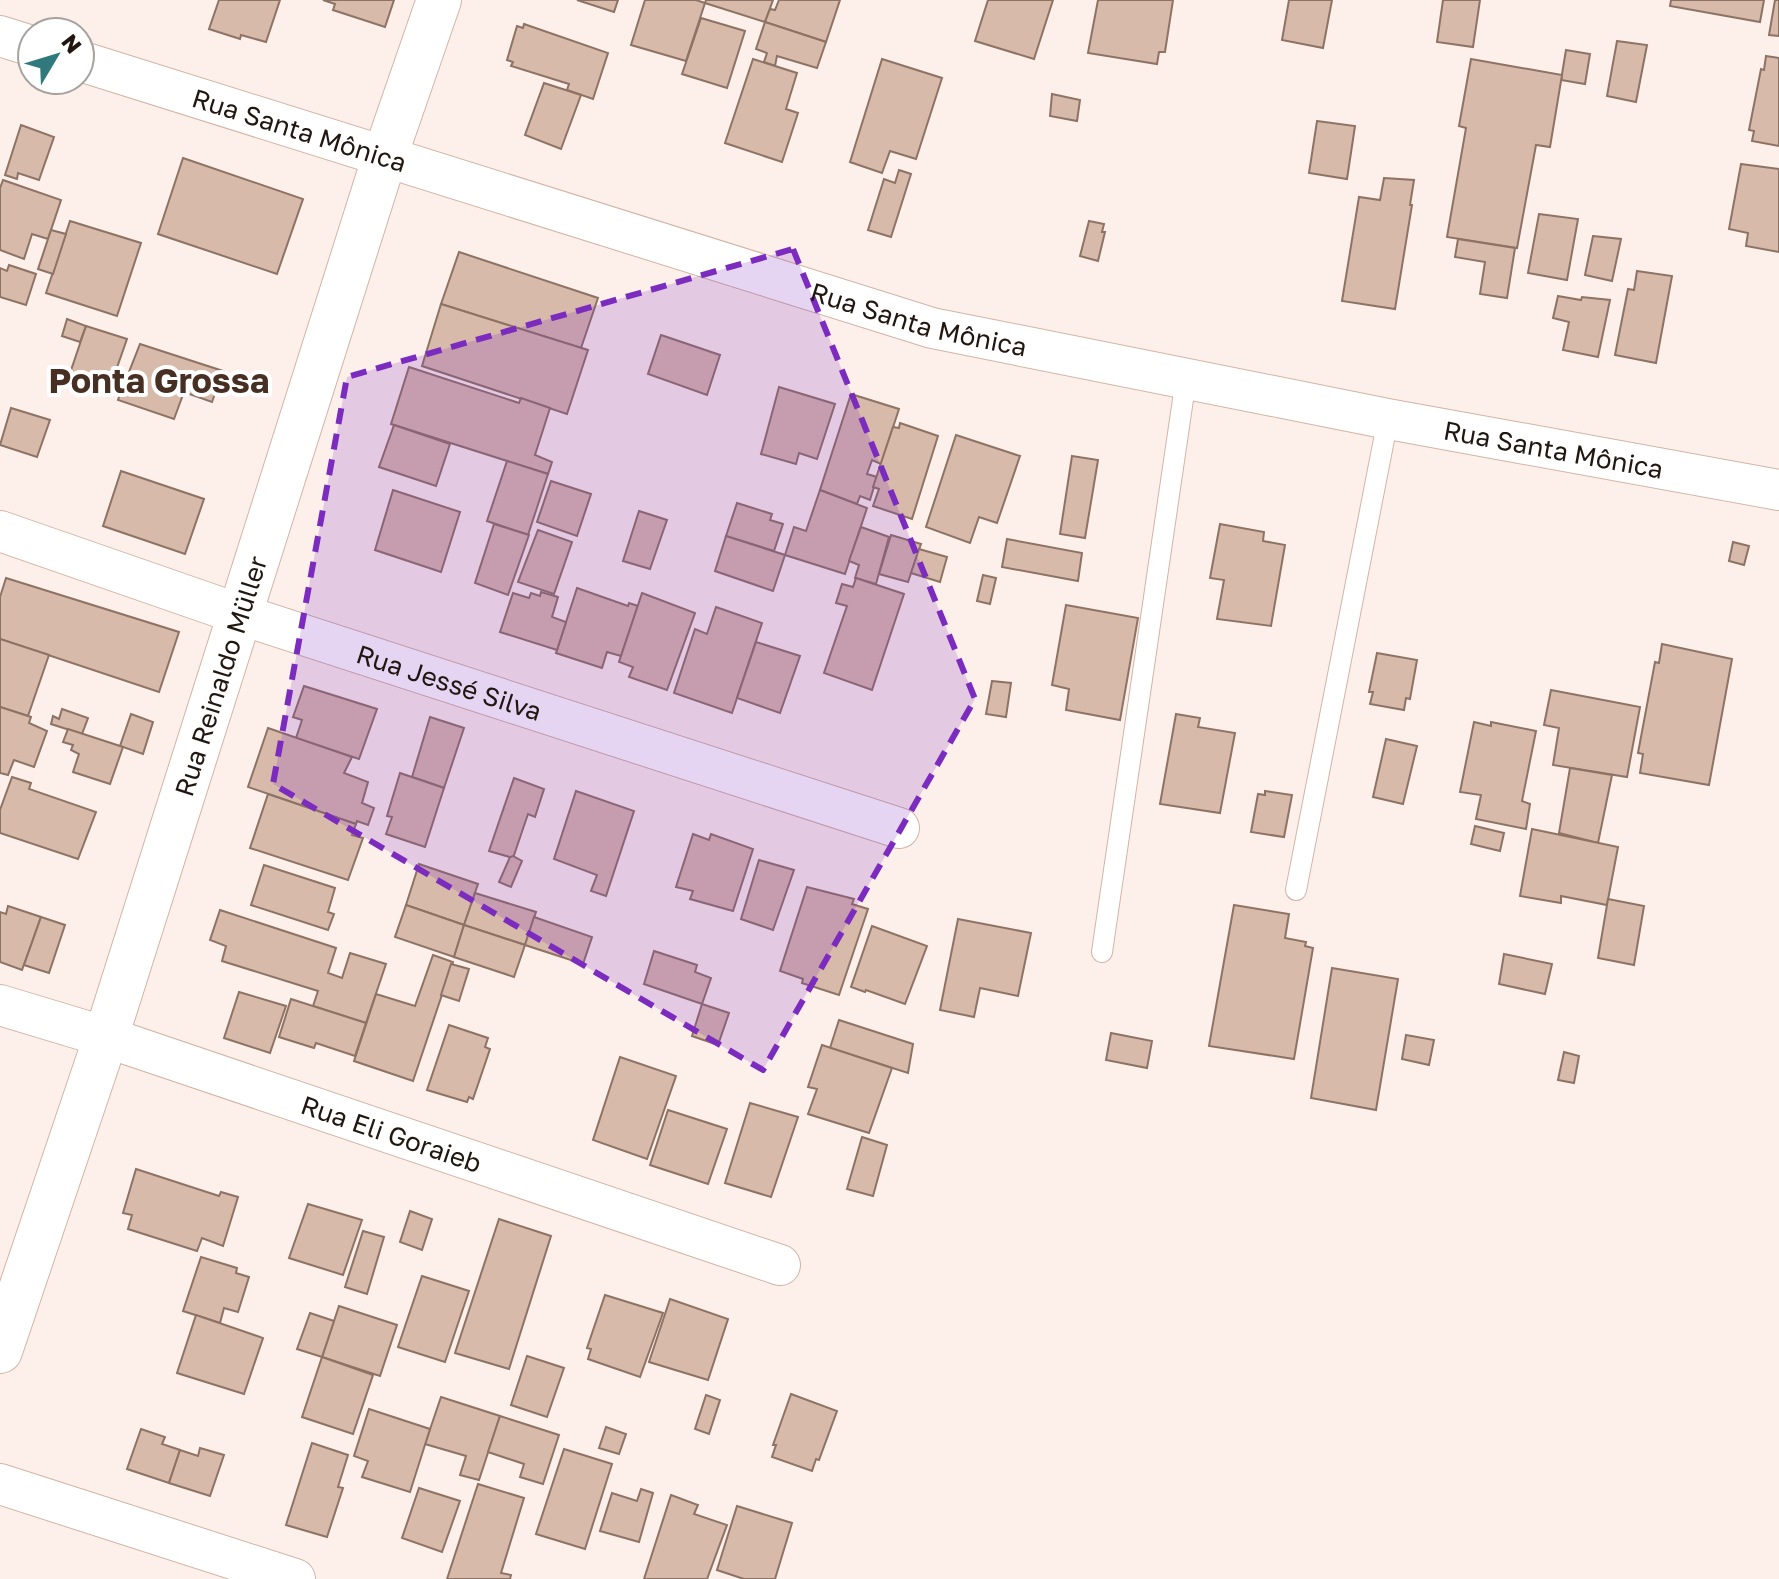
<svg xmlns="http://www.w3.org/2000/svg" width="1779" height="1579" viewBox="0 0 1779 1579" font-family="'Golos Text',sans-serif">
<rect width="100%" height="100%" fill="#fdf0ea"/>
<g fill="#d8baab" stroke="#8e7365" stroke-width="2">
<path d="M219,0H280L266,42L241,35L240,39L209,29Z"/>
<path d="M323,0H394L385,27L333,10L335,4Z"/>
<path d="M577,0H618L614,12Z"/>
<path d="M645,0H696L705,3L686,61L631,45Z"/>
<path d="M706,0H773L765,22L705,3Z"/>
<path d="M779,0H840L826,42L765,22L770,9L775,10Z"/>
<path d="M988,0H1053L1034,59L975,41Z"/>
<path d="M1098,0H1173L1165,52H1159L1157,64L1088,53Z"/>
<path d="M1289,0H1332L1323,48L1282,40Z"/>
<path d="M1443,0H1480L1473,47L1437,42Z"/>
<path d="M1671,0H1764L1760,22L1670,6Z"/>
<path d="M1775,0H1779V36L1769,35Z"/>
<path d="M701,18L745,31L727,88L682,74Z"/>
<path d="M765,22L826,42L817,68L777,56L775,66L764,62L767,53L756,49Z"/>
<path d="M524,24L608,53L593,99L567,90L569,84L511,66L513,62L507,60L517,26L523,28Z"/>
<path d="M1617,41L1647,45L1636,102L1607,96Z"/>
<path d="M1566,50L1590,54L1585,84L1561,80Z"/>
<path d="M1766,56L1779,58V146L1752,141L1754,131L1749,130L1761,69L1764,70Z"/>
<path d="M753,59L797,73L786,109L798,113L782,162L725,143Z"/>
<path d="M882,59L942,78L916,159L890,151L882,173L850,162Z"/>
<path d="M1471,59L1562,75L1550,147L1536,145L1517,248L1447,237L1466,128L1459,126Z"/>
<path d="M544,83L581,95L561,149L525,135Z"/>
<path d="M1052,94L1080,100L1077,121L1050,116Z"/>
<path d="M1317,121L1355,126L1347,179L1309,173Z"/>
<path d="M21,125L54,137L39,180L18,173L17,179L5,175Z"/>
<path d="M183,158L303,199L277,274L158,234Z"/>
<path d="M1741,164L1779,169V252L1746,246L1748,233L1729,229Z"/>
<path d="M899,170L911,174L891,237L868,230L884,179L895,183Z"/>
<path d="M1384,178L1414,180L1410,205H1412L1395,309L1342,301L1359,197L1380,200Z"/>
<path d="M3,180L61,200L48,239L32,234L24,259L0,250V188Z"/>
<path d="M1539,214L1578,219L1567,280L1528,273Z"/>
<path d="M70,221L141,243L117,316L46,293Z"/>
<path d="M1089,221L1104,224L1102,232H1105L1098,261L1080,256Z"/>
<path d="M51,230L66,234L53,274L38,269Z"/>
<path d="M1593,236L1621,239L1612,281L1585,275Z"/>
<path d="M1458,239L1515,248L1507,298L1480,294L1485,262L1455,257Z"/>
<path d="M459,252L598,298L581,348L441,304Z"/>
<path d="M9,265L36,274L26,305L0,297V268L7,271Z"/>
<path d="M1637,271L1672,276L1656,363L1615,355L1628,289L1634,290Z"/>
<path d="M1558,296L1581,300L1582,297L1610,300L1598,357L1563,350L1569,322L1553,318Z"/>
<path d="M441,304L588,350L567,414L422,366Z"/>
<path d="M67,319L86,326L80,342L62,336Z"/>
<path d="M86,326L127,339L107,396L67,382Z"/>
<path d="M661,335L720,355L707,395L648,374Z"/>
<path d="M140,344L223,371L212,402L184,392L174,419L118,400Z"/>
<path d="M409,367L519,403L521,398L550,408L535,455L552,462L548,474L391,424Z"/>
<path d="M779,387L835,404L817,459L799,453L796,464L761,454Z"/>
<path d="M851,394L899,409L881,464L872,460L867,474L877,477L870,500L860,496L857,504L820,490Z"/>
<path d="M11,408L50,420L37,457L0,445Z"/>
<path d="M900,423L938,436L912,519L873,506L879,489L873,487L893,427L899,428Z"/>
<path d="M394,425L450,444L436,486L379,467Z"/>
<path d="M956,435L1020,456L997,523L979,517L970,543L926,527Z"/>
<path d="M1072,456L1098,460L1085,538L1060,534Z"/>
<path d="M507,461L548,474L528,535L487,521Z"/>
<path d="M121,471L204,499L185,554L103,526Z"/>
<path d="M551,481L591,494L577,536L537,522Z"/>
<path d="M393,490L460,512L441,572L375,550Z"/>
<path d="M820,490L867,508L845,574L785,555L794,527L806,531Z"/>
<path d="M737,503L772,514L770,520L783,524L774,551L726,536Z"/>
<path d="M639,511L667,520L650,569L623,561Z"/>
<path d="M494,524L529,535L508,595L475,583Z"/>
<path d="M1220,524L1264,532L1263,541L1285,545L1271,626L1217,619L1224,580L1210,578Z"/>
<path d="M861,527L889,537L876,584L855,578L859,565L849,561Z"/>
<path d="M538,530L572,542L554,594L518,582Z"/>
<path d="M891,535L921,544L908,582L879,574Z"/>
<path d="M726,536L785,555L773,591L715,571Z"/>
<path d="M1007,539L1082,553L1078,581L1002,567Z"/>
<path d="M1733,542L1749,546L1744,565L1729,561Z"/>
<path d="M919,549L947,557L940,582L911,573Z"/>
<path d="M983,575L996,578L990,604L977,601Z"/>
<path d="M6,578L179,632L159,692L0,639V597Z"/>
<path d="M856,578L904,594L872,690L824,673L847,606L836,603L842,584L853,587Z"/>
<path d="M577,588L628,606L629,603L638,606L621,656L607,652L602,668L556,653Z"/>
<path d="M541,592L558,597L552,617L566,622L557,650L500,632L513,593L529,598L531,593L540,596Z"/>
<path d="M642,593L695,613L667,690L629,677L633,667L619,662Z"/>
<path d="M1066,605L1138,618L1120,720L1066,710L1069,689L1052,685Z"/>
<path d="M716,607L762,623L732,713L674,693L695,629L707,634Z"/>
<path d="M0,639L49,655L28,716L0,707Z"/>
<path d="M756,642L800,656L780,713L737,698Z"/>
<path d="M1662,644L1732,659L1709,785L1640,773L1643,754L1638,753L1655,662L1659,663Z"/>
<path d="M1377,653L1417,660L1410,699L1406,698L1404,710L1370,704L1373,692H1369Z"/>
<path d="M992,681L1011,683L1006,717L986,714Z"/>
<path d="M304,686L377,709L359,759L296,738L302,720L293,717Z"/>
<path d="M1551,690L1640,707L1627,777L1553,765L1559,728L1544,725Z"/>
<path d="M0,707L31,717L29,723L47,731L34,767L14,760L8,775L0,773Z"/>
<path d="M62,709L88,718L82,734L51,724L53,716L59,719Z"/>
<path d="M131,714L153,722L143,754L120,746Z"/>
<path d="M1176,714L1200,718L1198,727L1235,733L1220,813L1160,804Z"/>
<path d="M430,717L464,728L444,788L412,777Z"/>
<path d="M1474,722L1491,726V722L1536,731L1522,801L1530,804L1526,829L1476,819L1481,795L1460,792Z"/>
<path d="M268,728L352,757L344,773L368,782L362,803L374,808L368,825L357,821L356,824L248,787Z"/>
<path d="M68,729L123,747L110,784L73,772L79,754L71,750L73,745L63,742Z"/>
<path d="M1386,739L1417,746L1403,804L1373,797Z"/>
<path d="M1570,768L1612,775L1598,843L1559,833Z"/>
<path d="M400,773L444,788L425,847L386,834L392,817L387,816Z"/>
<path d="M12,777L31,783L29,789L96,812L78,859L0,833V810Z"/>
<path d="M514,778L544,789L535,817L528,814L513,858L489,851Z"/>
<path d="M576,791L634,811L606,896L591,891L597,875L554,859Z"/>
<path d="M1265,791L1292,795L1284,837L1251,832L1258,794L1265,795Z"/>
<path d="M268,794L356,824L352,835L363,838L348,880L250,848Z"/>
<path d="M1475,826L1504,833L1500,851L1471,844Z"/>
<path d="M1532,829L1618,847L1607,905L1561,896V903L1520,896Z"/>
<path d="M693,834L709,840L711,834L753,849L733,911L690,899L693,891L676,887Z"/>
<path d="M513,856L522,861L511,887L499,882L510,857Z"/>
<path d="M759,860L794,870L773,930L741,919Z"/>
<path d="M419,864L478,884L464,925L406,905Z"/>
<path d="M264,865L335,888L328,912L334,914L328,930L251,905Z"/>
<path d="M807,887L854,899L852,904L868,909L839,995L802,983L803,979L780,971Z"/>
<path d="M475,893L536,912L525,945L464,925Z"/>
<path d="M1608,899L1644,906L1634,965L1598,958Z"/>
<path d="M406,905L464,925L454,957L395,937Z"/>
<path d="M1234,905L1289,914L1285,938L1306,942L1305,946L1313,948L1294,1059L1209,1046Z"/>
<path d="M8,906L41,917L22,970L0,962V912L6,914Z"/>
<path d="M220,910L336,948L328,973L342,978L350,953L386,964L366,1023L313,1006L318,991L222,961L226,946L210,940Z"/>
<path d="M41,917L65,925L49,973L24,965Z"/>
<path d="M534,917L592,937L583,964L525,945Z"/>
<path d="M958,919L1031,933L1018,996L980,988L974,1017L940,1010Z"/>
<path d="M464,925L525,945L514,977L454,957Z"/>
<path d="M872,926L927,946L905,1004L866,990L865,992L851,987Z"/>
<path d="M654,951L697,965L695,972L711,978L702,1004L644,984Z"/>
<path d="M1504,954L1552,964L1545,994L1499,984Z"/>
<path d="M433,955L453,962L413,1081L354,1061L376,994L415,1006Z"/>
<path d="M451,964L469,969L459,1001L441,995Z"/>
<path d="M1332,968L1398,979L1376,1110L1311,1098Z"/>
<path d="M239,992L286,1006L270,1053L224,1038Z"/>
<path d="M291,999L366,1023L355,1056L316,1043L314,1048L279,1037Z"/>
<path d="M702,1004L729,1013L718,1045L692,1036Z"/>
<path d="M839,1020L913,1044L908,1073L830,1048Z"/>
<path d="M449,1025L488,1038L485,1047L490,1049L473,1099L469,1097L467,1102L427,1090Z"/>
<path d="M1111,1033L1152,1041L1147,1068L1106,1060Z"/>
<path d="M1406,1035L1434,1040L1429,1065L1402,1059Z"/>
<path d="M822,1045L892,1068L869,1133L808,1114L817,1089L808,1087Z"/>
<path d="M1564,1052L1579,1056L1574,1083L1558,1080Z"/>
<path d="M620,1057L676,1076L647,1159L593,1140Z"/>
<path d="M750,1103L798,1117L771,1197L725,1183Z"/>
<path d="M668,1110L727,1129L708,1184L650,1165Z"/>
<path d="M862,1137L887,1145L873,1196L847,1189Z"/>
<path d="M136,1169L219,1196L221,1192L238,1197L223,1246L202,1238L197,1251L128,1229L132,1215L123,1213Z"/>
<path d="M308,1204L362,1220L343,1275L289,1258Z"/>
<path d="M410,1211L432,1219L422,1250L400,1242Z"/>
<path d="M499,1219L551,1236L509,1369L455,1353Z"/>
<path d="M363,1231L384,1237L367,1294L345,1287Z"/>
<path d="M201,1257L237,1268L236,1273L249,1277L238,1312L224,1308L220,1323L183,1311Z"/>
<path d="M422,1276L469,1291L445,1362L398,1347Z"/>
<path d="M605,1295L663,1313L640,1377L588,1359L591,1349L587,1348Z"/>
<path d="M670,1299L728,1319L708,1380L649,1362Z"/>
<path d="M339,1306L397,1325L380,1376L322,1357Z"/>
<path d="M310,1313L334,1321L322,1357L297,1349Z"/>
<path d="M196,1315L263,1338L244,1394L177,1373Z"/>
<path d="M527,1356L564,1368L547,1417L511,1405Z"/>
<path d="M322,1357L373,1375L353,1434L302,1417Z"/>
<path d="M791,1394L837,1411L819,1460L816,1459L812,1471L772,1457L776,1445H773Z"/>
<path d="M706,1395L720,1400L709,1434L695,1429Z"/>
<path d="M441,1397L500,1416L479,1480L460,1475L466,1456L425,1444Z"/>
<path d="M369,1409L430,1429L410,1492L362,1477L368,1461L354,1456Z"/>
<path d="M500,1416L559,1435L543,1484L520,1477L524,1464L488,1452Z"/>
<path d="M606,1427L626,1434L619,1454L599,1448Z"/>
<path d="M141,1429L165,1437L162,1444L180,1450L169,1483L127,1469Z"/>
<path d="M312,1443L348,1455L338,1487L343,1488L327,1537L286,1525Z"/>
<path d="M200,1448L224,1455L210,1496L169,1483L180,1450L198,1456Z"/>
<path d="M564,1449L612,1464L585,1549L536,1534Z"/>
<path d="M478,1484L524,1498L501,1573L511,1575L510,1579H447Z"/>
<path d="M419,1488L460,1501L442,1552L402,1538Z"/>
<path d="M641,1489L653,1493L639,1542L600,1531L612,1493L637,1501Z"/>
<path d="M671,1495L698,1505L694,1514L727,1525L707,1579H644Z"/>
<path d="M737,1506L792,1523L775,1579H744L717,1570Z"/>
</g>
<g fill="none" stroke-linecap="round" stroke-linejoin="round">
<defs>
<g id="service">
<path d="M1296,890L1388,419"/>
<path d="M1102,952L1186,379"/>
</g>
<g id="minor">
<path d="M0,36L32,46"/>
<path id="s1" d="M80,61L932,328L1388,419L1779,490"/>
<path id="s2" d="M0,531L239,614L899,828"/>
<path id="s3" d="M0,1005L106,1037L780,1265"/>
<path d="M0,1484L295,1579"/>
</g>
<g id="tertiary">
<path id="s4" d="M0,1351L106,1037L385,156L439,0"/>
</g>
</defs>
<use href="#service" stroke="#d2b4a5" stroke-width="22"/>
<use href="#minor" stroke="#d2b4a5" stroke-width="42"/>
<use href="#tertiary" stroke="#d2b4a5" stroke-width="46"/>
<use href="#service" stroke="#fff" stroke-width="20"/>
<use href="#minor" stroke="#fff" stroke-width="40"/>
<use href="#tertiary" stroke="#fff" stroke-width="44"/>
</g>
<path fill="#7b2cbf" fill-opacity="0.2" stroke="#7b2cbf" stroke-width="6" stroke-dasharray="16 10" stroke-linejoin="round" d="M793,249L975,699L763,1070L273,784L347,377Z"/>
<g text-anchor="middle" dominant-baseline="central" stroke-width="8" stroke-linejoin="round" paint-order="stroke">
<g font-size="26" fill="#211610" stroke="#fff">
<text stroke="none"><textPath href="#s1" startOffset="230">Rua Santa Mônica</textPath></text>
<text stroke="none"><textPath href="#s1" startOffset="878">Rua Santa Mônica</textPath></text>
<text stroke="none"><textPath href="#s1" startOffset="1526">Rua Santa Mônica</textPath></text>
<text stroke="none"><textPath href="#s4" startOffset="710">Rua Reinaldo Müller</textPath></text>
<text stroke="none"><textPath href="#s2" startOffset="474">Rua Jessé Silva</textPath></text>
<text stroke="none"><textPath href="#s3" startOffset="412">Rua Eli Goraieb</textPath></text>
</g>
<g font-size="34" font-weight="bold" fill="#472f23" stroke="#fff">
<text x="159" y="380">Ponta Grossa</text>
</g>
</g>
<g transform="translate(56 56) rotate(52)"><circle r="38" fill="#ffffff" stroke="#a6a29f" stroke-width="2"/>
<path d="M0-6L14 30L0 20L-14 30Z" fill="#30797c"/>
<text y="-12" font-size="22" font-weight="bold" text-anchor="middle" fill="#211610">N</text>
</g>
</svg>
